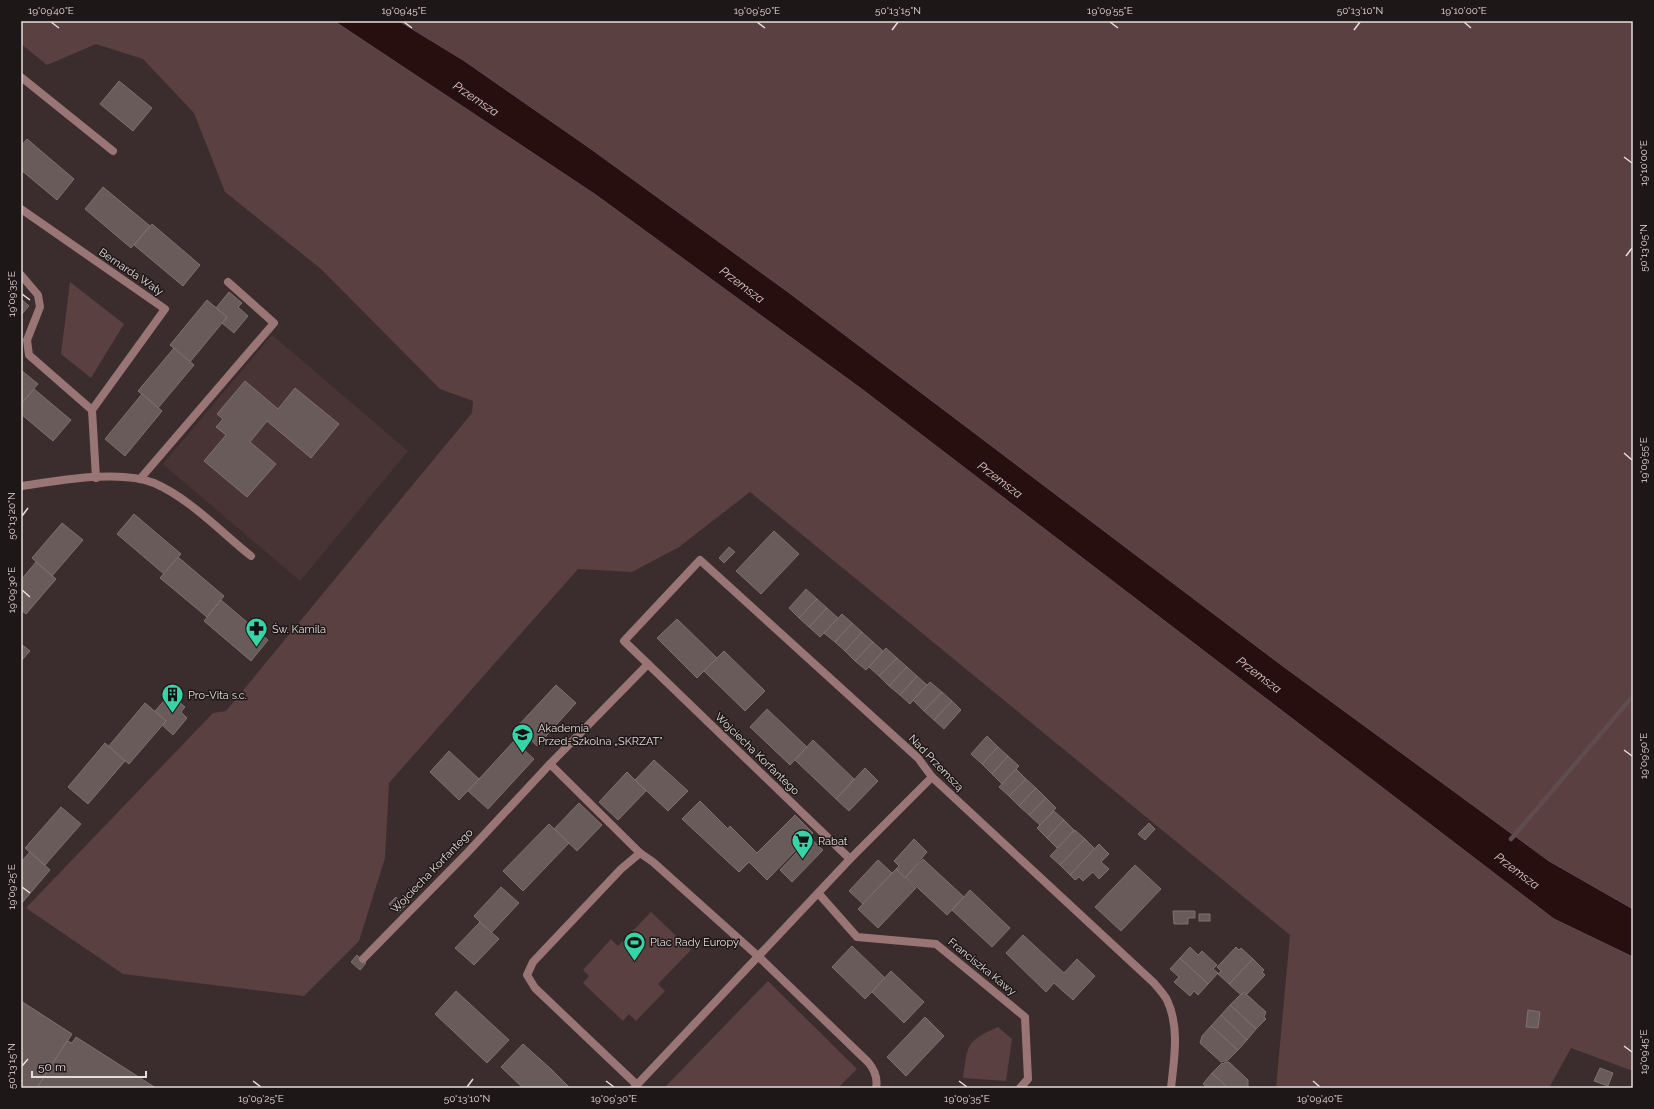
<svg xmlns="http://www.w3.org/2000/svg" width="1654" height="1109" viewBox="0 0 1654 1109" font-family="Raleway,sans-serif">
<rect width="100%" height="100%" fill="#3b2d2d"/>
<path fill="#493435" d="M272,335L408,451L300,581L163,464Z"/>
<g fill="#5a4040">
<path d="M21,21H335L376,46L596,195L863,390L1554,919L1633,957V1071L1571,1048L1549,1088H1276L1290,935L750,492L679,547L632,572L578,569L389,783L385,858L359,941L304,996L123,974L26,908L213,713L226,711L472,413L473,401L440,389L321,269L225,192L194,113L143,59L96,44L47,65L21,44Z"/>
<path d="M399,21H1633V909L1549,861L1280,664L788,292L591,149L463,60Z"/>
<path d="M70,282L124,324L91,378L61,354Z"/>
<path d="M651,912L691,950L658,984L665,991L636,1021L629,1014L623,1021L583,983L589,976L583,970L611,939L618,946Z"/>
<path d="M768,981L857,1069L838,1088H664Z"/>
<path d="M998,1027L1012,1039L1006,1081L963,1078C968,1044 965,1042 998,1027Z"/>
</g>
<path fill="#270e0f" stroke="#604c4d" d="M334,21H399L463,60L591,149L788,292L1280,664L1549,861L1633,909V957L1554,919L863,390L596,195Z"/>
<g fill="none" stroke-linecap="round" stroke-linejoin="round">
<path stroke="#604c4d" stroke-width="4.5" d="M1511,839L1633,696"/>
</g>
<g fill="#6a5b5b" stroke="#807070">
<path d="M119,81L152,108L133,131L100,104Z"/>
<path d="M27,139L74,179L57,200L21,170V146Z"/>
<path d="M103,187L150,226L131,248L85,209Z"/>
<path d="M152,224L200,265L183,286L134,245Z"/>
<path d="M229,292L242,303L238,307L248,316L234,333L222,323L227,317L216,308Z"/>
<path d="M21,299L29,306L21,315Z"/>
<path d="M207,300L227,317L190,362L170,345Z"/>
<path d="M174,348L194,365L158,408L138,391Z"/>
<path d="M21,370L38,384L21,404Z"/>
<path d="M245,381L278,409L295,388L339,424L311,458L267,421L250,442L276,464L247,497L204,461L226,435L216,427L223,419L217,414Z"/>
<path d="M34,389L71,420L53,441L21,414V404Z"/>
<path d="M142,394L162,411L125,456L105,439Z"/>
<path d="M134,514L181,554L164,574L117,534Z"/>
<path d="M62,523L83,540L52,576L32,558Z"/>
<path d="M774,531L799,554L761,594L736,571Z"/>
<path d="M729,547L735,552L724,563L719,558Z"/>
<path d="M178,557L224,596L207,617L160,578Z"/>
<path d="M36,562L56,579L26,614L21,610V580Z"/>
<path d="M806,589L817,599L799,618L789,608Z"/>
<path d="M817,599L827,608L809,627L799,618Z"/>
<path d="M221,600L268,640L251,661L204,621Z"/>
<path d="M827,608L838,618L820,637L809,627Z"/>
<path d="M842,614L852,623L835,642L824,633Z"/>
<path d="M677,619L717,658L697,678L657,638Z"/>
<path d="M852,623L862,632L845,651L835,642Z"/>
<path d="M862,632L873,642L855,661L845,651Z"/>
<path d="M873,642L883,651L866,670L855,661Z"/>
<path d="M21,644L30,651L21,661Z"/>
<path d="M886,648L897,658L879,676L869,667Z"/>
<path d="M724,651L765,691L745,711L704,671Z"/>
<path d="M897,658L907,667L889,686L879,676Z"/>
<path d="M907,667L917,676L900,695L889,686Z"/>
<path d="M917,676L927,685L910,704L900,695Z"/>
<path d="M930,682L942,692L924,711L913,700Z"/>
<path d="M556,685L576,703L537,746L517,727Z"/>
<path d="M942,692L952,701L934,720L924,711Z"/>
<path d="M170,694L185,707L181,712L187,718L173,735L162,725L166,721L155,711Z"/>
<path d="M952,701L961,710L944,729L934,720Z"/>
<path d="M145,703L166,721L129,764L108,747Z"/>
<path d="M767,709L807,747L790,765L750,727Z"/>
<path d="M987,736L998,747L982,764L971,754Z"/>
<path d="M813,740L854,779L836,799L795,760Z"/>
<path d="M514,741L534,759L488,809L468,791Z"/>
<path d="M105,743L125,761L88,804L68,787Z"/>
<path d="M998,747L1008,756L992,774L982,764Z"/>
<path d="M449,751L479,779L459,800L430,772Z"/>
<path d="M1008,756L1019,766L1002,784L992,774Z"/>
<path d="M654,760L688,791L668,811L635,780Z"/>
<path d="M865,768L878,781L849,811L836,799Z"/>
<path d="M1016,769L1026,779L1009,796L999,787Z"/>
<path d="M627,772L646,791L618,820L599,802Z"/>
<path d="M1026,779L1036,788L1019,806L1009,796Z"/>
<path d="M1036,788L1046,798L1029,815L1019,806Z"/>
<path d="M1046,798L1056,808L1040,825L1029,815Z"/>
<path d="M700,801L728,829L730,826L757,853L795,815L813,833L801,845L802,847L810,838L823,850L792,882L780,870L799,850L797,849L767,880L749,862L739,872L682,819Z"/>
<path d="M579,803L602,825L577,851L554,829Z"/>
<path d="M61,807L81,824L45,865L25,848Z"/>
<path d="M1054,811L1064,820L1047,838L1037,828Z"/>
<path d="M1064,820L1074,830L1057,848L1047,838Z"/>
<path d="M1149,823L1155,829L1145,840L1138,834Z"/>
<path d="M549,824L569,843L523,891L503,871Z"/>
<path d="M1075,830L1085,839L1060,865L1050,856Z"/>
<path d="M914,839L927,852L905,878L896,869L899,866L894,861Z"/>
<path d="M1085,839L1095,849L1070,875L1060,865Z"/>
<path d="M1099,844L1109,854L1101,862L1109,869L1099,879L1093,872L1083,881L1079,877L1075,880L1070,875Z"/>
<path d="M30,852L50,870L21,904V862Z"/>
<path d="M923,859L964,897L947,915L906,877Z"/>
<path d="M878,860L892,873L863,904L849,891Z"/>
<path d="M1135,865L1161,889L1121,931L1095,907Z"/>
<path d="M896,869L916,888L878,928L858,909Z"/>
<path d="M501,887L519,903L491,933L474,916Z"/>
<path d="M970,890L1010,928L992,947L952,910Z"/>
<path d="M396,897L405,906L398,913L389,904Z"/>
<path d="M1173,911H1195V918H1188V924H1174Z"/>
<rect x="1199" y="914" width="11" height="7"/>
<path d="M480,922L499,939L474,965L455,948Z"/>
<path d="M1023,935L1064,973L1077,959L1095,976L1073,1000L1054,983L1046,992L1006,953Z"/>
<path d="M852,946L885,978L865,999L832,967Z"/>
<path d="M1190,947L1198,955L1202,951L1217,965L1213,969L1218,973L1208,984L1180,958Z"/>
<path d="M1236,947L1239,950L1241,948L1253,959L1229,984L1218,974L1221,971L1217,967Z"/>
<path d="M357,955L366,963L360,970L351,962Z"/>
<path d="M1180,958L1208,984L1198,995L1194,991L1190,996L1174,982L1179,977L1170,969Z"/>
<path d="M1253,959L1264,970L1262,972L1265,975L1247,994L1244,992L1241,995L1229,984Z"/>
<path d="M891,971L924,1002L904,1023L872,992Z"/>
<path d="M456,991L509,1040L487,1063L435,1014Z"/>
<path d="M1243,994H1246L1266,1012L1264,1017L1266,1019L1256,1029L1230,1005L1240,995Z"/>
<path d="M21,1001L72,1034L37,1088H21Z"/>
<path d="M1230,1005L1256,1029L1247,1040L1221,1015Z"/>
<path d="M1528,1010L1540,1012L1538,1028L1526,1027Z"/>
<path d="M1221,1015L1247,1040L1238,1050L1211,1026Z"/>
<path d="M925,1017L944,1036L906,1076L887,1057Z"/>
<path d="M1211,1026L1238,1050L1228,1060L1221,1062L1200,1043L1202,1036Z"/>
<path d="M76,1037L156,1088H37L67,1041L72,1043Z"/>
<path d="M523,1044L551,1069L570,1088H523L501,1067Z"/>
<path d="M1225,1062H1229L1248,1080V1088H1228L1212,1073L1222,1063L1223,1064Z"/>
<path d="M1600,1068L1613,1073L1608,1086L1594,1081Z"/>
<path d="M1212,1073L1228,1088H1208L1203,1084Z"/>
</g>
<g fill="none" stroke-linecap="round" stroke-linejoin="round">
<g stroke="#9a7575" stroke-width="8">
<path d="M21,77L113,151"/>
<path d="M21,209L165,309L92,410L96,478"/>
<path d="M21,275L38,295L40,307L27,340L29,355L92,410"/>
<path d="M140,479L274,323L228,282"/>
<path d="M21,486C57,481 120,469 154,483C189,498 221,532 251,556"/>
<path d="M648,664L624,641L700,560L918,758L932,777L1154,983C1158,988 1164,994 1167,1000C1180,1027 1174,1060 1171,1088"/>
<path d="M550,764L648,664L850,859"/>
<path d="M819,894L857,937L936,944L1025,1017L1028,1079L1020,1088"/>
<path d="M363,959L467,853L550,764L640,853"/>
<path d="M637,1085L535,988L527,975L533,962L621,869L640,853L653,862L759,957L868,1062C874,1069 878,1078 876,1088"/>
<path d="M634,1088L850,859L932,777"/>
</g>
</g>
<path fill="none" stroke="#e6dddd" stroke-width="1.5" d="M51,22L59,28M404,22L412,28M757,22L765,28M1110,22L1118,28M1464,22L1471,28M892,30L898,22M1354,30L1360,22M1624,157L1632,163M1626,256L1632,248M22,294L30,300M1624,453L1632,460M22,516L28,508M22,590L30,597M1624,750L1632,756M22,887L30,893M1624,1046L1632,1052M22,1066L28,1059M253,1081L261,1087M606,1081L614,1087M959,1081L967,1087M1313,1081L1320,1087M467,1087L473,1079"/>
<defs>
<symbol id="pharmacy-pin" viewBox="-11 -11 22 30"><path d="M0 17L-7.5 6A9.5 9.5 0 1 1 7.5 6Z" fill="#36d4a7" stroke="#1d1717"/><path d="M-2-6h4v4h4v4h-4v4h-4v-4h-4v-4h4Z" fill="#111"/></symbol>
<symbol id="building-pin" viewBox="-11 -11 22 30"><path d="M0 17L-7.5 6A9.5 9.5 0 1 1 7.5 6Z" fill="#36d4a7" stroke="#1d1717"/><path d="M-4-6H4V6H1V3H-1V6H-4ZM-2.5-4.3h1.7v1.8h-1.7ZM.8-4.3h1.7v1.8H.8ZM-2.5-1h1.7V.8h-1.7ZM.8-1h1.7V.8H.8Z" fill="#111"/></symbol>
<symbol id="school-pin" viewBox="-11 -11 22 30"><path d="M0 17L-7.5 6A9.5 9.5 0 1 1 7.5 6Z" fill="#36d4a7" stroke="#1d1717"/><path d="M0-5L7-2L0 1L-7-2ZM-4 1L0 2.5L4 1V4Q0 6-4 4Z" fill="#111"/></symbol>
<symbol id="supermarket-pin" viewBox="-11 -11 22 30"><path d="M0 17L-7.5 6A9.5 9.5 0 1 1 7.5 6Z" fill="#36d4a7" stroke="#1d1717"/><path d="M-6-5.5h2.5l.6 2H6L4.5 2H-2.5L-4.4-4H-6ZM-1.5 3.2a1.3 1.3 0 1 0 .1 0ZM3 3.2a1.3 1.3 0 1 0 .1 0Z" fill="#111"/></symbol>
<symbol id="stadium-pin" viewBox="-11 -11 22 30"><path d="M0 17L-7.5 6A9.5 9.5 0 1 1 7.5 6Z" fill="#36d4a7" stroke="#1d1717"/><path d="M0-5a6.5 5 0 1 0 0 10a6.5 5 0 1 0 0-10ZM-3.5-1.8h7v3.6h-7Z" fill="#111"/></symbol>
</defs>
<g fill-rule="evenodd">
<use href="#pharmacy-pin" x="244" y="616" width="25" height="34"/>
<use href="#building-pin" x="160" y="682" width="25" height="34"/>
<use href="#school-pin" x="510" y="722" width="25" height="34"/>
<use href="#supermarket-pin" x="790" y="828" width="25" height="34"/>
<use href="#stadium-pin" x="622" y="930" width="25" height="34"/>
</g>
<g text-anchor="middle" dominant-baseline="central" stroke-width="3" stroke-linejoin="round" paint-order="stroke">
<g font-size="11" fill="#e6dddd" stroke="#1d1717">
<text transform="translate(131 272) rotate(34)">Bernarda Wały</text>
<text transform="translate(757 754) rotate(44)">Wojciecha Korfantego</text>
<text transform="translate(936 763) rotate(46)">Nad Przemszą</text>
<text transform="translate(432 871) rotate(-46)">Wojciecha Korfantego</text>
<text transform="translate(982 967) rotate(39)">Franciszka Kawy</text>
</g>
<g font-size="11" fill="#e6dddd" stroke="#1d1717" text-anchor="start">
<text x="272" y="629">Św. Kamila</text>
<text x="188" y="695">Pro-Vita s.c.</text>
<text x="538" y="728">Akademia<tspan x="538" dy="13">Przed-Szkolna „SKRZAT”</tspan></text>
<text x="818" y="841">Rabat</text>
<text x="650" y="942">Plac Rady Europy</text>
</g>
<g font-size="12" font-style="italic" fill="#fbbdbd" stroke="#1d1717">
<text transform="translate(476 99) rotate(34)">Przemsza</text>
<text transform="translate(742 285) rotate(37)">Przemsza</text>
<text transform="translate(1000 480) rotate(37)">Przemsza</text>
<text transform="translate(1259 675) rotate(37)">Przemsza</text>
<text transform="translate(1517 871) rotate(37)">Przemsza</text>
</g>
</g>
<rect width="1654" height="1109" fill="none" stroke="#1d1717" stroke-width="44"/>
<path d="M32 1071v6h114v-6" fill="none" stroke="#e6dddd" stroke-width="2"/>
<text x="38" y="1071" font-size="12" fill="#e6dddd" stroke="#1d1717" stroke-width="3" paint-order="stroke">50 m</text>
<rect x="22" y="22" width="1610" height="1065" fill="none" stroke="#e6dddd" stroke-width="1.5"/>
<g font-size="10" text-anchor="middle" fill="#e6dddd">
<text x="51" y="14">19°09'40"E</text>
<text x="404" y="14">19°09'45"E</text>
<text x="757" y="14">19°09'50"E</text>
<text x="898" y="14">50°13'15"N</text>
<text x="1110" y="14">19°09'55"E</text>
<text x="1360" y="14">50°13'10"N</text>
<text x="1464" y="14">19°10'00"E</text>
<text transform="translate(1643 163) rotate(-90)" y="4">19°10'00"E</text>
<text transform="translate(1643 248) rotate(-90)" y="4">50°13'05"N</text>
<text transform="translate(11 294) rotate(-90)" y="4">19°09'35"E</text>
<text transform="translate(1643 460) rotate(-90)" y="4">19°09'55"E</text>
<text transform="translate(11 516) rotate(-90)" y="4">50°13'20"N</text>
<text transform="translate(11 590) rotate(-90)" y="4">19°09'30"E</text>
<text transform="translate(1643 756) rotate(-90)" y="4">19°09'50"E</text>
<text transform="translate(11 887) rotate(-90)" y="4">19°09'25"E</text>
<text transform="translate(1643 1052) rotate(-90)" y="4">19°09'45"E</text>
<text transform="translate(11 1066) rotate(-90)" y="4">50°13'15"N</text>
<text x="261" y="1102">19°09'25"E</text>
<text x="467" y="1102">50°13'10"N</text>
<text x="614" y="1102">19°09'30"E</text>
<text x="967" y="1102">19°09'35"E</text>
<text x="1320" y="1102">19°09'40"E</text>
</g>
</svg>
